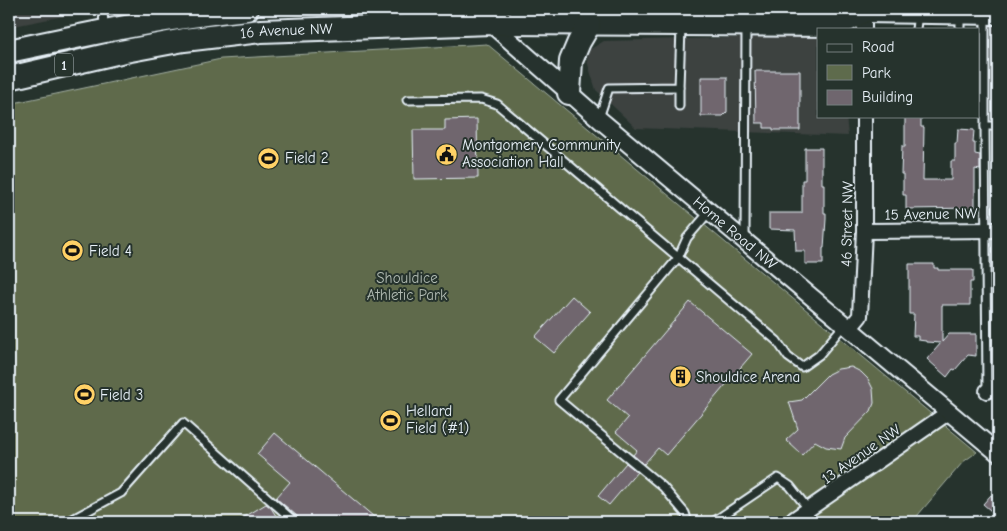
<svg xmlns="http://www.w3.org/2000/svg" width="1007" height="531" viewBox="0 0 1007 531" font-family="'Comic Neue',sans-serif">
<rect width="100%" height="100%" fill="#26332d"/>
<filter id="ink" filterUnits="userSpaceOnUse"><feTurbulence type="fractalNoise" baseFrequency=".02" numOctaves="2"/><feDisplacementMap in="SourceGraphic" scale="10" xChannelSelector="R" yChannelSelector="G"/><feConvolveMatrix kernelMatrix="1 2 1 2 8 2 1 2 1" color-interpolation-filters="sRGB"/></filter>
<g filter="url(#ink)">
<g fill="#3c4240">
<path d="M9,9H99L9,27Z"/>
<path d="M983,9H998V119H982V104H978V36H982Z"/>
<path d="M818,36V116H846L848,136L636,128L596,90L587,61L589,50L604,41Z"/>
</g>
<path fill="#5e6b4c" stroke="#a3aea2" d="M487,44L977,452L963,462L912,522H9V104L221,59Z"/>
<g fill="#6f666e" stroke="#e8f1f8">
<path d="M755,71H800V130H773V128H764V123H756Z"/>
<path d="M701,77H727V112L723,116H701Z"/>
<path d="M905,117H921V127H924L923,180H951V161H955V143H957L958,129L974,130L973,143H975V154L980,155V170L975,169V208L906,209V195H903V174H901L902,146H905Z"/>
<path d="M477,119L478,178L414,179L413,130H445V120Z"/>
<path d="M805,148H822V184H824V213H826V219L824,248H823V264H805V251H796L795,230L769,229V213H802V180H805Z"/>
<path d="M909,264H934V268H938V270H973V282H970V305H942V342L949,334H976V356L968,355L955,370L953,369L947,377L927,359L941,343L926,342V341L918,340V336H913L914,314H909Z"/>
<path d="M572,296L590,312L554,353L535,337Z"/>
<path d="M690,302L752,354L666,455L658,448L644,464L633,455L637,450L616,432L628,418L607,400Z"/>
<path d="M851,367L861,372L868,379L873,389L874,403L871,411L845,438L841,449L826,447L815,441L802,455L786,440L798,429L789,402L802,400L828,374L838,369Z"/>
<path d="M275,433L380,522H304L276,498L290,482L257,454Z"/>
<path d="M626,463L637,472L609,505L598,496Z"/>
<path d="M991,495L998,501V517L983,504Z"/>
<path d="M266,504L271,508L280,522H236Z"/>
</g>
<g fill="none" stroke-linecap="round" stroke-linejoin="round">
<defs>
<g id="service">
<path d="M103,9L104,27"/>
<path d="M985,17V126"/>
<path d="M916,29L918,14"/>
<path d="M960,29V14"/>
<path d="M679,87V106"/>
<path d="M407,100L481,99L497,104L777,341L788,357L802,367L819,355L844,325"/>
<path d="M599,118L609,88L679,87L681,28"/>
<path d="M745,239L746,27"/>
<path d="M987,391L985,126H998"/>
<path d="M67,522L121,493L183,423L295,522"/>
<path d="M688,522L685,513L663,487L559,400L678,258L687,238L709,212"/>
<path d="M713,522L778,478L790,486L809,510"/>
</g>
<g id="minor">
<path d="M864,29V9"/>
<path d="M864,231L998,230"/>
<path d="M850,328L860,316L864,231V116"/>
<path d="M987,391L998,384"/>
<path d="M790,522L949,412"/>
</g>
<g id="tertiary">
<path id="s1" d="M474,9L599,119L998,453"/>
</g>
<g id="trunk">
<path d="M861,9L864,11L998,13"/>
<path d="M9,51C88,34 167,17 247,9"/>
<path id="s2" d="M9,78L120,52L184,40L261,31L491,23L839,25L864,11"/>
<path d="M569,93L571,61L579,42L589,25"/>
</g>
</defs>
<use href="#service" stroke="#e8f1f8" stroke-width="11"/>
<use href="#minor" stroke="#e8f1f8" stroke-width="18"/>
<use href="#tertiary" stroke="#e8f1f8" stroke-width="20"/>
<use href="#trunk" stroke="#e8f1f8" stroke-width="26"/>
<use href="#service" stroke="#26332d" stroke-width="7"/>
<use href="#minor" stroke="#26332d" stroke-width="14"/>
<use href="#tertiary" stroke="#26332d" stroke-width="16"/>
<use href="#trunk" stroke="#26332d" stroke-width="22"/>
</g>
</g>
<defs>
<symbol id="civic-disc" viewBox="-11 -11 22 22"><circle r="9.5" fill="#ffd166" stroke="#26332d"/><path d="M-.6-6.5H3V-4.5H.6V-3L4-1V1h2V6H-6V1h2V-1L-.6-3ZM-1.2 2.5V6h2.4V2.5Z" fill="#111"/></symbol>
<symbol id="stadium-disc" viewBox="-11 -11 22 22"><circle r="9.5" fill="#ffd166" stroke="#26332d"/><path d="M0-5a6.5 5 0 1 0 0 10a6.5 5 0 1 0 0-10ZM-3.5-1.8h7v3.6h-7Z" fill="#111"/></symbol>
<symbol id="building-disc" viewBox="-11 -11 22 22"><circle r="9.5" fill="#ffd166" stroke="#26332d"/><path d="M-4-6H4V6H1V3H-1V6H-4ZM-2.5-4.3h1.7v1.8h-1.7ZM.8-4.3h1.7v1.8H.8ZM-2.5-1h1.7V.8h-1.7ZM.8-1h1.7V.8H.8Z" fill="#111"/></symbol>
</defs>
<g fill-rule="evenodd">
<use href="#civic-disc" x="434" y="142" width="25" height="25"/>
<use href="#stadium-disc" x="256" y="146" width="25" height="25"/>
<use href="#stadium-disc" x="60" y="238" width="25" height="25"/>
<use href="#building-disc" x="668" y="364" width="25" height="25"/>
<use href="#stadium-disc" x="72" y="382" width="25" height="25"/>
<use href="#stadium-disc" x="378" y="408" width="25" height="25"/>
</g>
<g text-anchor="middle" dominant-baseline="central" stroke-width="4" stroke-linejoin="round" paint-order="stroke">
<rect fill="#26332d" stroke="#aeb8bb" stroke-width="1" x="55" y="53.5" width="18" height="23" rx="4"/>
<g font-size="14" font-weight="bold" fill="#e8f1f8">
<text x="64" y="65">1</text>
</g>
<g font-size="15" fill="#e8f1f8" stroke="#26332d">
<text stroke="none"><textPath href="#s2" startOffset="282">16 Avenue NW</textPath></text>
<text transform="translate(931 214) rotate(-1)">15 Avenue NW</text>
<text transform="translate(847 224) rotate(-89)">46 Street NW</text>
<text stroke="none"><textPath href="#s1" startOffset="344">Home Road NW</textPath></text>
<text transform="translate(861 454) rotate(-35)">13 Avenue NW</text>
</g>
<g font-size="15" fill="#e8f1f8" stroke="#26332d" text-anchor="start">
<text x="462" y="145">Montgomery Community<tspan x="462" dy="17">Association Hall</tspan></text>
<text x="285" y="158">Field 2</text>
<text x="89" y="251">Field 4</text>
<text x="696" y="377">Shouldice Arena</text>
<text x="100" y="395">Field 3</text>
<text x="406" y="411">Hellard<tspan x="406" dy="17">Field (#1)</tspan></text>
</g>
<g font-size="15" fill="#b1bbb3" stroke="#26332d">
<text x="407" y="278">Shouldice<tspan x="407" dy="17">Athletic Park</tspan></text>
</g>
</g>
<rect width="1007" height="531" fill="none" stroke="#26332d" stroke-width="30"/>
<rect x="15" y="15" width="977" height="501" fill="none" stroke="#e8f1f8" stroke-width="2" filter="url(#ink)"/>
<rect x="817" y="28" width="162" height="90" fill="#26332d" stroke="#747f7e"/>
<rect x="827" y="44" width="25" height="8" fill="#26332d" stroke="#747f7e"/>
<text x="862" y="52" font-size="15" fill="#e8f1f8">Road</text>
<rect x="827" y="65" width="25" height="15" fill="#5e6b4c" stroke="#747f7e"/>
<text x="862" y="78" font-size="15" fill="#e8f1f8">Park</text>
<rect x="827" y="90" width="25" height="15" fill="#6f666e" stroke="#747f7e"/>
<text x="862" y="102" font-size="15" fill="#e8f1f8">Building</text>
</svg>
